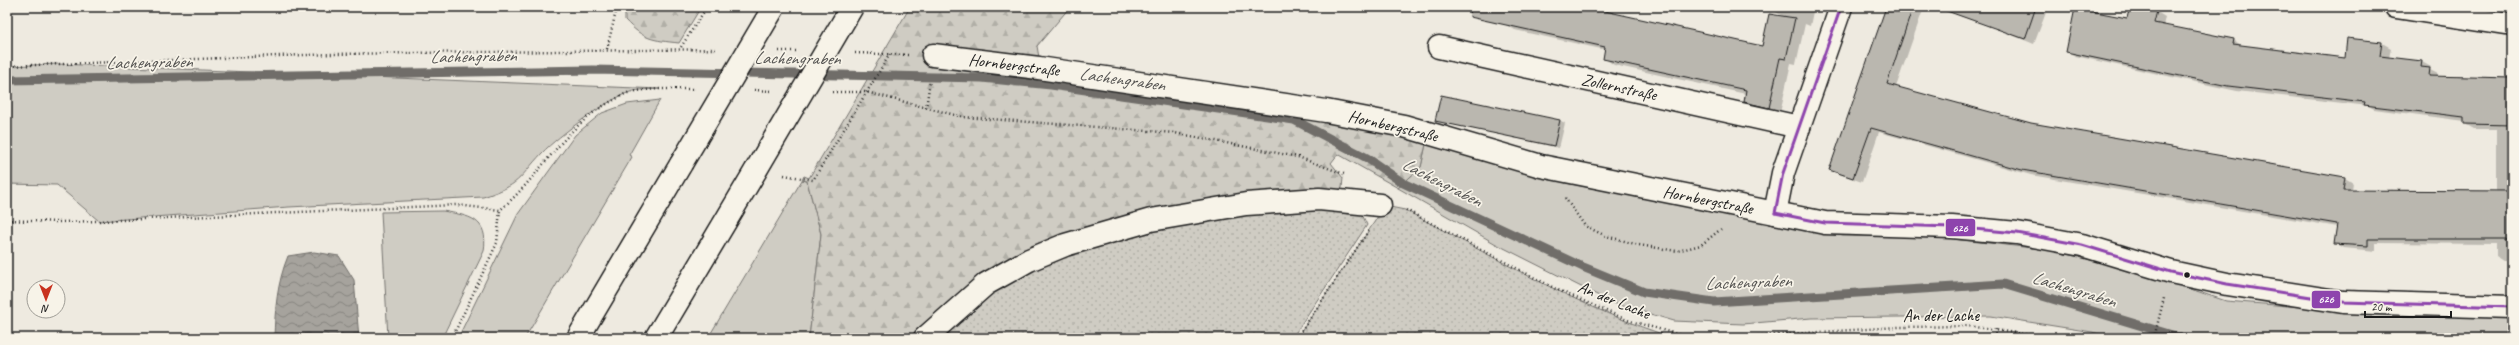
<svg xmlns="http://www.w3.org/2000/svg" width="2519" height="345" viewBox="0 0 2519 345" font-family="Caveat,sans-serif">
<defs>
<pattern id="forest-firs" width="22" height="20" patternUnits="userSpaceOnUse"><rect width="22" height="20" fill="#cfccc3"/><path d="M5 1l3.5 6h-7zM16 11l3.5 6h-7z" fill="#b1afa7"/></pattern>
<pattern id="park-dots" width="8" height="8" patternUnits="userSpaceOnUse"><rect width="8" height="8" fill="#cfccc3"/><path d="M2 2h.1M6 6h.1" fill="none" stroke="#b1afa7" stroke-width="1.8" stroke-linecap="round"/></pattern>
<pattern id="water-waves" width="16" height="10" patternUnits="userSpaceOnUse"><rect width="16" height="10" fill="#a6a39d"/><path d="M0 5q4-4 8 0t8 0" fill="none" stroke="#86847f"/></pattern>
</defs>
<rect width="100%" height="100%" fill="#eeeae0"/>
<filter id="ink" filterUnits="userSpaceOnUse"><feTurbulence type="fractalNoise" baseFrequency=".025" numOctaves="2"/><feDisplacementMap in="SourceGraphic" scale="8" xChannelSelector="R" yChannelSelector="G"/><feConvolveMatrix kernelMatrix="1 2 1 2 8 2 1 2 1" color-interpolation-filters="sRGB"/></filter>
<g filter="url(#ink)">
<g fill="#cfccc3" stroke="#767470">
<path d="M58,64L660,89C650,90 639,89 630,92C608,99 558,136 542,153C518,179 520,185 483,197L289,207L99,221L57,185L7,184V66Z"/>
<path d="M660,100L629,155L632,157L525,338H458L518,214L575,135L602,113L627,104Z"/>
<path d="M1426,144L1566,183L1843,236H1926L2050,250L2140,272L2226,301L2399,315L2512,317V338H2114L2092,332L1991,316L1811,318L1743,324L1674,321L1613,303L1496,244L1398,188L1421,167Z"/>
<path d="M802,180L807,181L821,234L809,338H708Z"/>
<path d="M443,211C469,216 489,218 484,251L442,338H388L381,212Z"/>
</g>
<g fill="url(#forest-firs)" stroke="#767470">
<path d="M625,7H701L679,43C652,40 644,40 625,20Z"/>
<path d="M910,7H1070L1037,46L1042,75L1403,133L1426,144L1421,167L1398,188L1338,154L1331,163L1343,178L1342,188L1319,199L925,338H809L821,234L807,181L802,180L804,176L809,178Z"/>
</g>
<g fill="url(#park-dots)" stroke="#767470">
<path d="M1380,205L1405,210C1487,253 1570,303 1659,333L1656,338H1297L1377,218Z"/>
<path d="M1359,208L1367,225L1292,338H925L1029,260L1211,209Z"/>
</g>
<path fill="url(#water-waves)" stroke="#6f6d69" d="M314,252L339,256L354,280L359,338H274C275,309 277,283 288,256Z"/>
<g fill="#0003" fill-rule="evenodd">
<path d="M1445,7H1585L1763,47L1784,17L1776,12L1777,7H1814L1810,26L1805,24L1796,64L1791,63L1780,113L1755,108L1745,101L1746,94L1614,65L1604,58L1606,50L1515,30L1504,24L1505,21Z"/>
<path d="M1886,7H1924L1896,87L2031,124L2345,178L2353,183L2352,191L2496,192V129H2474L2465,124V121L2374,109L2369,106L2237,91L2075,56L2067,51L2128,19L2132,7L2157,12L2165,17L2163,26L2234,40L2242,46L2346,59L2348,39L2382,43L2391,48L2389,58L2422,62L2431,67L2430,70L2438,74V77L2512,79V261H2504L2496,256V244L2376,243V251L2344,248L2335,243L2338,227L2031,175L1879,132L1862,182L1839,174L1830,169ZM2155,13H2157L2154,28H2152Z"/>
<path d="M1989,7H2042L2047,10L2034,44L1983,23Z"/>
<path d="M1436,120H1559L1565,123L1559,148Z"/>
</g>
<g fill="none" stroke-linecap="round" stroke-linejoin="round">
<path stroke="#6f6d69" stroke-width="9" d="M7,80L593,70L982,78L1051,85L1294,120L1367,158L1403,183L1583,267L1644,292L1714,302L2003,284L2182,338"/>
</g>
<g fill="#bab7af" stroke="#1c1c1c">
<path d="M1471,7H1587L1762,46L1769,14L1795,18L1786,59L1780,58L1769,108L1744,102L1746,90L1603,59L1605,47L1470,17Z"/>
<path d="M1886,7H1913L1887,84L2031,123L2345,177L2343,190L2512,191V239H2368V246L2334,244L2337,224L2022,170L1871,128L1853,178L1829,170Z"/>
<path d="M1944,7H2036L2025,39L1944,10Z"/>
<path d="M2130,7L2157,11L2154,23L2234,39L2233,44L2345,58L2347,38L2382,42L2380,56L2422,61L2421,67L2430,68L2429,76L2512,78V125L2464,124V117L2364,105L2365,102L2228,86L2066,52L2075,8L2127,18Z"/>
<path d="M1441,95L1560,120L1554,146L1435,121Z"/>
</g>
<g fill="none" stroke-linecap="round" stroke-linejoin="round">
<defs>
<g id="minor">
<path d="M2396,7L2512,25"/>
<path d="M1439,47L1799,127"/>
<path d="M933,55L1039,68L1326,111L1404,126L1541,166L1825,223L1952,227L2017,233L2082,245L2171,272L2227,284L2343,302L2512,307"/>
<path d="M1775,213L1783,173L1841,7"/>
<path d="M925,338L986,284L1029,260L1065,245L1151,220L1246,204L1319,199L1380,205"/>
</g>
<g id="highway">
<path d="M578,338L681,164"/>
<path d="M656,338L756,170"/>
</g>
</defs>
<use href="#minor" stroke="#1c1c1c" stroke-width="25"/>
<use href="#highway" stroke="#1c1c1c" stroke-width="25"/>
<g stroke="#1c1c1c" stroke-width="2.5" stroke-dasharray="1 3" stroke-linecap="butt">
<path d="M681,47L707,7"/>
<path d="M607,49L617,7"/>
<path d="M779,51H796"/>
<path d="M855,53L908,55"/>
<path d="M7,66L333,54L718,49"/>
<path d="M754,90L773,91"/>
<path d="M832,92H866L963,117L1175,133L1298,157L1344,174"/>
<path d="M926,108L930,81"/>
<path d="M784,175L813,180L890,54"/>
<path d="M1565,198L1585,226L1606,236L1639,245L1677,251L1701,245L1721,229"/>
<path d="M1406,210L1558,290L1627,320L1680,335L1726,338L1899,327L1968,326L2050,338"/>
<path d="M7,220L58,222L99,221L456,205L500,210C541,176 564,126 612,101C618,98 625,93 631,92C652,88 674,89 695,89"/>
<path d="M452,338L497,243L500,210"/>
<path d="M1297,338L1369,230"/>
<path d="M1659,338L1662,332"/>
<path d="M1995,338L1996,328"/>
<path d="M2154,338L2164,298"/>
</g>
<use href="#minor" stroke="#f7f3e8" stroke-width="22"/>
<use href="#highway" stroke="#f7f3e8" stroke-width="22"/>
<defs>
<g id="highway-bridge">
<path d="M681,164L774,7"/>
<path d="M756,170L852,7"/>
</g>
</defs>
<use href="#highway-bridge" stroke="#1c1c1c" stroke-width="25" stroke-linecap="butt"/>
<use href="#highway-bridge" stroke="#f7f3e8" stroke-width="22"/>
<defs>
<g id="bus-1">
<path d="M1775,213L1825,223L1952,227L2017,233L2082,245L2171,272L2227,284L2343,302L2512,307"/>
<path d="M1775,213L1783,173L1841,7"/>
</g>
</defs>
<use href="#bus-1" stroke="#f7f3e8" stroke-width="6"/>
<use href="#bus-1" stroke="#8e44ad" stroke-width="3"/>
</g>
</g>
<circle fill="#1c1c1c" stroke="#f7f3e8" stroke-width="1.5" cx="2187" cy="275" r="3.5"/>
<g text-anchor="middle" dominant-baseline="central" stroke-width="3.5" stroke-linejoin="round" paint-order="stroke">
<g font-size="17" fill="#1c1c1c" stroke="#f7f3e8">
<text transform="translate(1014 65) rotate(7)">Hornbergstraße</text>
<text transform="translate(1619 87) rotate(12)">Zollernstraße</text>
<text transform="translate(1393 126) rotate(13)">Hornbergstraße</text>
<text transform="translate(1708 200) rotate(11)">Hornbergstraße</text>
<text transform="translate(1614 300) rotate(22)">An der Lache</text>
<text x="1941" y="315">An der Lache</text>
</g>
<g font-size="18" font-style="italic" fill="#535250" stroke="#f7f3e8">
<text transform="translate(473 56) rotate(-1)">Lachengraben</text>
<text transform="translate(797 58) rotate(1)">Lachengraben</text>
<text transform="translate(149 62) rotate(-1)">Lachengraben</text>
<text transform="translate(1122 79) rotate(8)">Lachengraben</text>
<text transform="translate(1442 182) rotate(27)">Lachengraben</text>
<text transform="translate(1748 282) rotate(-2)">Lachengraben</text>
<text transform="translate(2074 289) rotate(17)">Lachengraben</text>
</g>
</g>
<g stroke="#f7f3e8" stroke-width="1.5">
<rect x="1945" y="218" width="31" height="19" rx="4" fill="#8e44ad"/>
<rect x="2311" y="290" width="30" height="19" rx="4" fill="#8e44ad"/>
</g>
<g font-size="11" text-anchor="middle" font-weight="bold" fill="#fff">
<text x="1960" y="232">626</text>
<text x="2326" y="303">626</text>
</g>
<rect width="2519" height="345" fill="none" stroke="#f7f3e8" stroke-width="24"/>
<rect x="12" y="12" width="2495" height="321" fill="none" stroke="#1c1c1c" stroke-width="1.5" filter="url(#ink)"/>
<g transform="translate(46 299) rotate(180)"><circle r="19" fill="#f7f3e8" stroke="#9f9d96"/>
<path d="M0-3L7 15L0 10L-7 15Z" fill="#c8321e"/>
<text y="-6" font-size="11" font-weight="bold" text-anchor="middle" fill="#1c1c1c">N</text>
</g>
<path d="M2365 311v6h86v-6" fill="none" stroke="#1c1c1c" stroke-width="2"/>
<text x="2371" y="311" font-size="12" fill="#1c1c1c" stroke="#f7f3e8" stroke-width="3" paint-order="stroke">20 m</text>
</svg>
